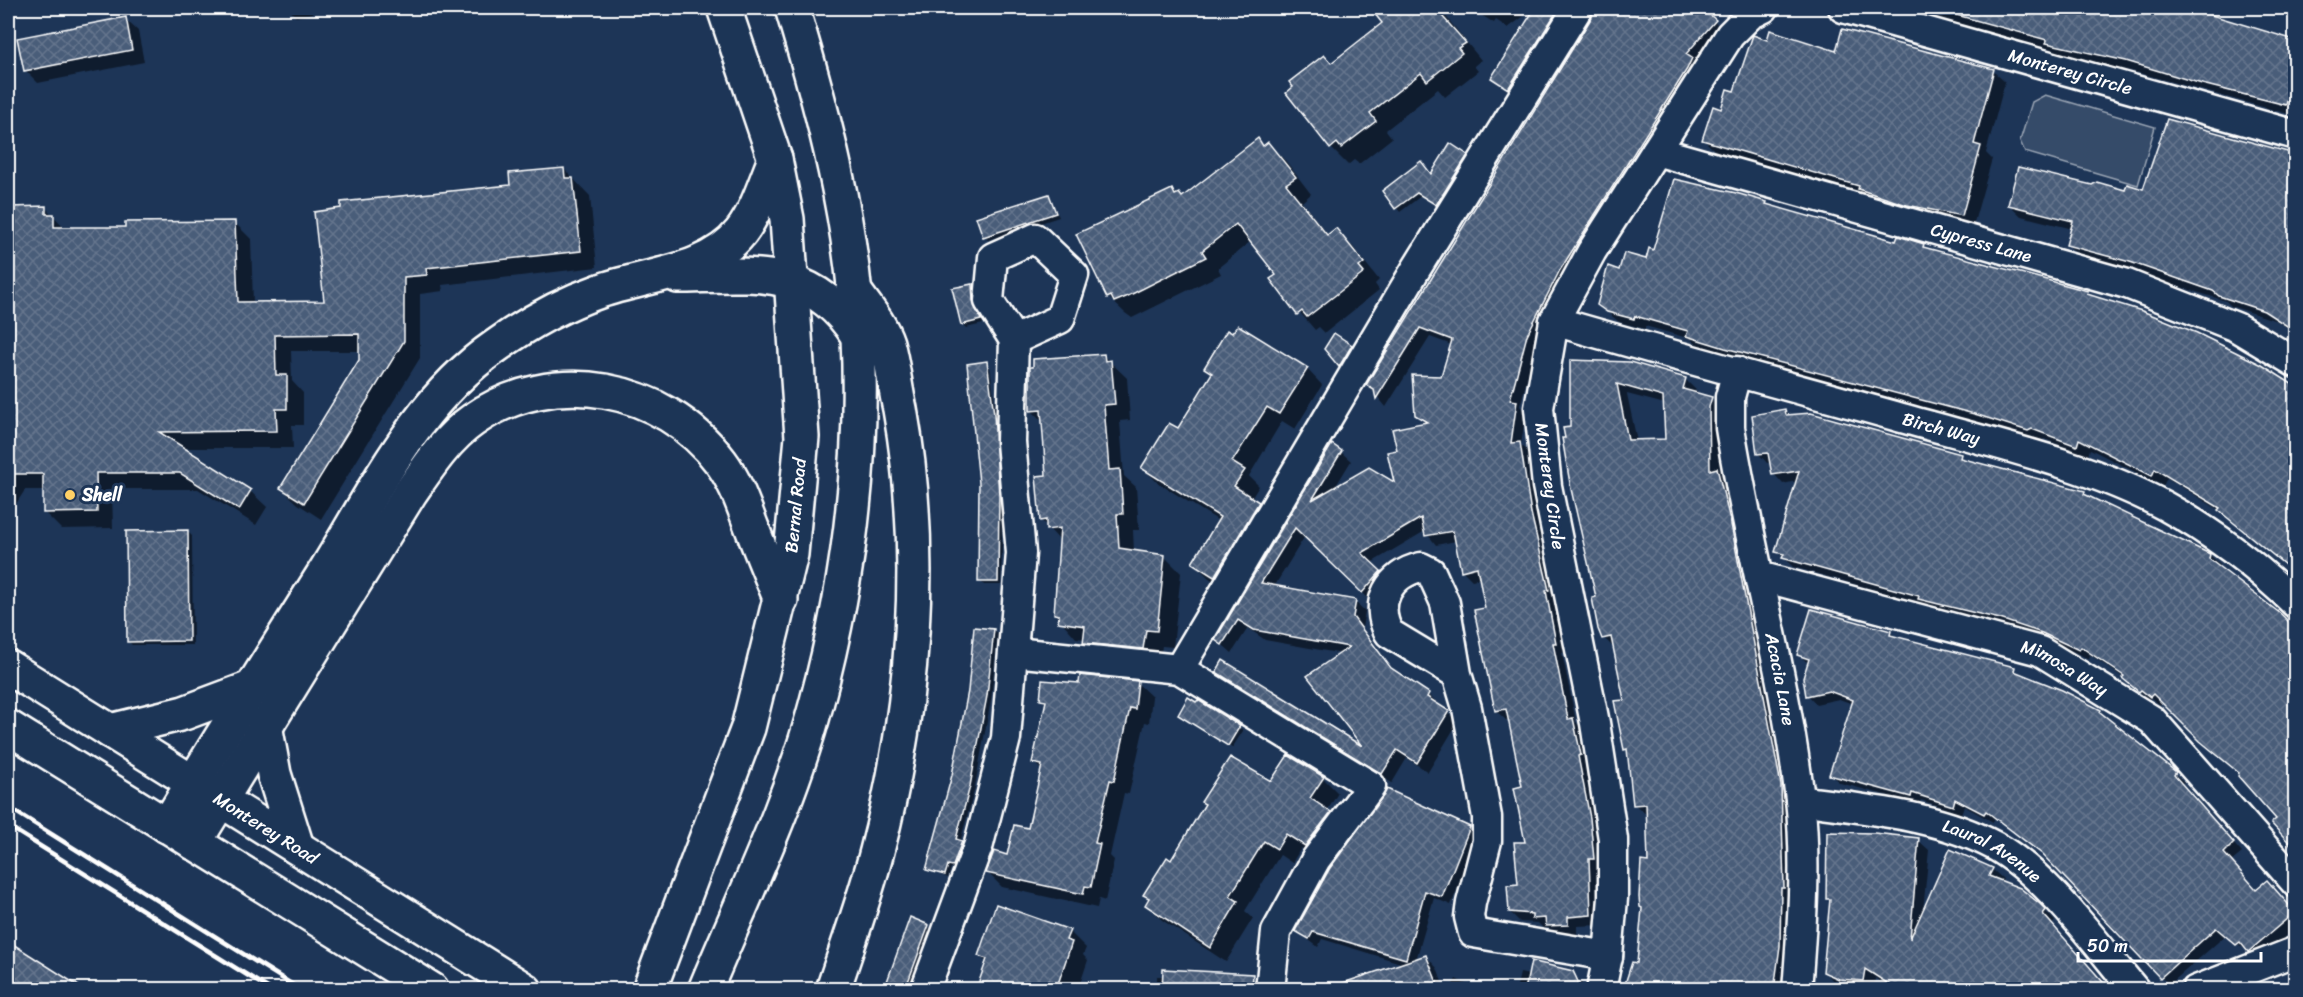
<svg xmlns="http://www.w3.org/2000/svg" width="2303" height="997" viewBox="0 0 2303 997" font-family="Sriracha,sans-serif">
<defs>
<pattern id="building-cross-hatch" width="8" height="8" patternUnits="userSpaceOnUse" patternTransform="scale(1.5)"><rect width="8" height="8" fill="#4a5d79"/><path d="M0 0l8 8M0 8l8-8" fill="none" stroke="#65758d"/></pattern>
</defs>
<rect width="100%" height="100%" fill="#1d3557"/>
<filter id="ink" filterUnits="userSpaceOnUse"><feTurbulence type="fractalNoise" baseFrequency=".0167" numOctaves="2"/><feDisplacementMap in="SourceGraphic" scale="12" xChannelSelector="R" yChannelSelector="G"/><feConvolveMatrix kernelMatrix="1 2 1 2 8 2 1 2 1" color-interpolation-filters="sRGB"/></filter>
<g filter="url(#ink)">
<path fill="#364b69" stroke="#9aa5b4" stroke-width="1.5" d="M2045,95L2155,127L2138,185L2025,152L2020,141L2032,102Z"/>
<g fill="#0007" fill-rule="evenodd">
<path d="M288,8H332L296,17Z"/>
<path d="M433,8H471L441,15Z"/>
<path d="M1387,8H1439L1481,60L1474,66L1478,71L1445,97L1438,89L1386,130L1392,138L1359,164L1354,160L1348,165L1331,148L1332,64L1384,23L1377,15Z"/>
<path d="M1470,8H1535L1508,28L1496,20L1494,23Z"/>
<path d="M1537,8H1577L1518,98L1493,78Z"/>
<path d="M1594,8H1700L1725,31L1536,345L1520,406L1526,412L1521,445L1530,453L1540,523L1558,600H1555L1565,652L1562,653L1576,722L1582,729L1590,765H1587L1600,829L1603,868H1598L1600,925L1577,926V934L1557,935L1549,928H1543L1538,923L1520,922L1510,912L1520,885L1527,843L1523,787L1509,720H1506L1496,711L1487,609L1481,578L1472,580L1462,570L1456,541L1436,545L1425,531L1371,563L1390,582L1372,602L1305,536L1274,587L1355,602L1365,611L1362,628L1395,673L1424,704L1429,695L1458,722L1428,772L1407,758L1392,783L1227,681L1217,672L1367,751L1343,654L1265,640L1248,628L1232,653L1217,640L1341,452L1351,461L1334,489L1396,486L1398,451L1426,424L1417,414L1443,378L1452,345L1430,337L1386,407L1368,385L1594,17Z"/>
<path d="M1892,8H2201L2210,16L2296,42V116L2139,73L2060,55L2055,50Z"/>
<path d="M125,19L138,31L144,62L38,83L25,70Z"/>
<path d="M1768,42L1837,53L1993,71L2005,82L1986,153L1992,159L1973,226L1871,200L1866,195L1715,151L1704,140Z"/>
<path d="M2168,121L2296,155V333L2277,321L2231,306L2226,301L2079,256L2068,245L2073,229L2021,216L2010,205L2092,187L2126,192L2144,191Z"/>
<path d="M1257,140L1264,147L1268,144L1285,160L1311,194L1302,202L1329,236L1336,230L1353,247L1379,280L1375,284L1379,290L1325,333L1319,327L1315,330L1272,280L1278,275L1251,241L1218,268L1221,274L1132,318L1125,313L1108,297L1171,190L1183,198Z"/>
<path d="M1467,156L1470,159L1441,208L1421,196L1400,212L1384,192L1431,176Z"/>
<path d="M564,169L590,196L597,267L442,285L443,291L420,294V358L321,519L298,504L281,488L360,360V351H291L292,381L303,393V425H292L293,448H182L250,491L267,507L256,525L198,489H112L113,528L61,529L44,512V490H25L14,507L8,503V215L46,208L66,229L234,222L251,239L253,303L325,302L511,186Z"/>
<path d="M1049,196L1059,217L988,240L984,236Z"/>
<path d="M1766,203L1770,207L1897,243L1923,245L1928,250L2087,292L2093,298L2261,366L2296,389V573L2224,513L2167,478L2163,486L2090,449L2088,456L2044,439L2040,442L1990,426L1699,347L1691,339L1645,326V329L1619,322L1599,305L1620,272L1647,261L1654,252Z"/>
<path d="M972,285L976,289V305L983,324L966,328L962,324Z"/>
<path d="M1351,346L1355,350L1343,370L1326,349Z"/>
<path d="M1103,355L1127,378L1130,420L1120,421L1124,476L1136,487L1139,530H1133L1134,552L1164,556L1181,573L1173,647L1162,646L1159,664L1101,658L1085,639L1076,638L1055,614L1061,542L1041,520L1048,477L1043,422L1032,411Z"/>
<path d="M1571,362L1685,379L1697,391L1696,394L1711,398L1722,410L1719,419L1721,474L1728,481L1791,797L1786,990H1625L1638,965L1649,863L1647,815L1634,804L1628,752L1625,749L1626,701L1615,649L1604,638L1566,439L1571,428ZM1627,394L1665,404L1666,440L1637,441Z"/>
<path d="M986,363L990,367L997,419L1003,500L1001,585H984L980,581Z"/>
<path d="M1205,368L1307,369L1322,385L1295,429L1282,421L1249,476L1259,486L1251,499L1273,518L1230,591L1209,578L1194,563L1219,521L1158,483L1143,468L1178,430L1213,375Z"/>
<path d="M1785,411L1790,416L1960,456L1965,461L2084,493L2089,498L2192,545L2211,556L2220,565L2219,567L2252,591L2296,629V845L2273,823L2278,819L2240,774L2211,750L2163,702L2160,705L2151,698L2149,700L2124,678L2090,655L2089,659L2053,642L2011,627L1929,608L1925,604L1793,567L1777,551L1797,481L1783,484L1774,474L1771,462L1767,463L1758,453Z"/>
<path d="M188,532L192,536L193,645H132L128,641Z"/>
<path d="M994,630L998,634L991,700L974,791L960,842L965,846L957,869L951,868L948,878L928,869Z"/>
<path d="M1890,632L1896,638L2014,669L2021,675L2100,711L2184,782L2181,784L2242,853L2231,862L2257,891L2275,890L2296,912V928L2258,959L2226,935L2169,985L2051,861L1995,818L1993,822L1964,806L1961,814L1921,800L1919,804L1840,783L1831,774L1853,704L1839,699L1816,704L1808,695L1809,664L1799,655Z"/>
<path d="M1137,683L1152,697L1149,723L1145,722L1129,794L1124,793L1110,856L1114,860L1105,901L1099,899L1097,908L1002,887L988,873L1008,857L1029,830L1042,771L1034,762L1047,704L1042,700L1080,685Z"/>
<path d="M1183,718L1239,727L1243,731L1232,748Z"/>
<path d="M1323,778L1338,793L1327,811L1345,828L1321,860L1301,848L1292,863L1280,855L1245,911L1253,918L1226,962L1162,920L1147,905L1150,899L1145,895L1172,862L1272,783Z"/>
<path d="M1469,828L1478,837L1451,905L1434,898L1416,960L1426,956L1437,968L1445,990H1370L1404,964L1322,939L1318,947L1297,931Z"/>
<path d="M1918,840L1929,850L1923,911L1992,869L2003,879L2001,883L2039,905L2055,921L2052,925L2110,990H1893L1875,978L1874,990H1856L1835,983L1825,972L1831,902L1828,899ZM1834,975L1847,981L1846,983L1834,978Z"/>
<path d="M928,926L932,930L910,990H885Z"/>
<path d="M1069,931L1086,948L1083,955L1088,960L1078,990H978L987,963L980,956Z"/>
<path d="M8,943L82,990H8Z"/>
<path d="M1520,973L1530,975L1573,973L1587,990H1516Z"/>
<path d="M1157,976H1164L1249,990H1157Z"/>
<path d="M1456,979L1477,990H1450Z"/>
</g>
<g fill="url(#building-cross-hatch)" stroke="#fff" stroke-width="1.5" fill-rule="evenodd">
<path d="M1370,8H1435L1466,43L1458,48L1462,53L1427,81L1421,73L1370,113L1376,121L1341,148L1337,143L1330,149L1286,93L1293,87L1289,82L1324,55L1331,63L1382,23Z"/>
<path d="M1535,8H1559L1508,89L1491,78Z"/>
<path d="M1594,8H1702L1716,20L1686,54L1692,58L1687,69L1560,270L1527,335L1510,400L1517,401L1511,443L1520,442L1531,513L1549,590L1546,591L1556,643H1553L1568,719L1573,718L1581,755L1578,756L1590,818L1594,859H1589L1591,915L1568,917V925L1546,926L1545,918L1532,919V914L1509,912L1507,885L1518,884L1514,842H1525L1514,788L1522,786L1506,709L1495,711L1474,610L1485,608L1477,567L1461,571L1453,531L1425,536L1421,518L1362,553L1381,571L1362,593L1295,528L1261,583L1356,600L1353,617L1391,668L1429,693L1427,697L1449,711L1417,763L1397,750L1382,774L1216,672L1223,660L1362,746L1307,676L1349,647L1254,630L1238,620L1222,645L1215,640L1332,444L1342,451L1312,500L1369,467L1394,482L1387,452L1397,450L1392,429L1427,422L1415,415L1412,375L1441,376L1452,340L1420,328L1376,399L1374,390L1366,385L1592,17Z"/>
<path d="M1954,8H2199L2198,11L2295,40V93L2290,92L2286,105L2202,84L2126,61L2046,43L2047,40L1953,14Z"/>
<path d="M126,17L132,50L24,71L17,38Z"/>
<path d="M1842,29L1994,69L1974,144L1981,146L1962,216L1907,205L1858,189L1859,186L1702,140L1713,106L1721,109L1727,89L1734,91L1753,35L1767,40L1770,30L1836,51Z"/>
<path d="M2167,119L2295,154V331L2264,311L2219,296L2213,291L2130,262L2066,245L2073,221L2008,205L2018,167L2092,185L2097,182L2125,190L2127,184L2143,189Z"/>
<path d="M1258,138L1263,146L1268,142L1296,177L1286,184L1327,235L1336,228L1364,263L1359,267L1364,273L1307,317L1302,311L1297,315L1270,279L1276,275L1236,224L1202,251L1206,257L1126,297L1114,302L1111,296L1107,298L1076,234L1172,189L1175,195L1179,193L1182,197Z"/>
<path d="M1450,143L1468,155L1436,205L1417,193L1395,209L1382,191L1421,161L1431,174Z"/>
<path d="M564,168L565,178H573L581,251L426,268L427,275L404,277V341L304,503L280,488L359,360V334L275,335L276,375H287V409H276L277,431L159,432L251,490L239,510L180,473H96L97,512L43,513V474H8L9,207L46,206V214H54V227H125V222L235,221L238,302L324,301L314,212L341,208V202L510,185L509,173Z"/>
<path d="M1674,179L1736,193L1767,202L1766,204L1896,241L1898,236L1924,244L1923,247L2088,291L2087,294L2142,311L2197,333L2262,365L2295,386V573L2218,510L2220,508L2155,469L2152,476L2079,439L2077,446L2032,429L2028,431L1978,415L1725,348L1686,336L1688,331L1635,316L1634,319L1607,312L1597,305L1608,266L1619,270L1624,253L1646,259L1649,248L1653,250Z"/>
<path d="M1049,194L1056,213L983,237L976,217Z"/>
<path d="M972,284L973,300L981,320L961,325L952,288Z"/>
<path d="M1238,325L1308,368L1279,414L1267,407L1232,462L1245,470L1234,486L1259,502L1214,577L1192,563L1220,517L1141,468L1169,423L1178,428L1212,373L1204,368L1227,330L1232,333Z"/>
<path d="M1334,333L1352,345L1339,367L1324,349Z"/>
<path d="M1104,354L1105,361L1111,360L1115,404L1104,405L1109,470L1120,469L1123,514H1117L1119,548L1165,555L1157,631L1146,630L1143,649L1083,643L1085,626L1058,622L1059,615L1054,614L1060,528L1046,530V520L1040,521L1036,476L1046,475L1041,410L1030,411V367H1033V359Z"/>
<path d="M1570,360L1630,362L1686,378L1683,389L1712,397L1709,407L1710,470L1717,468L1731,524L1781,785L1784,888H1781L1780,946L1774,990H1623L1632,962L1637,963L1642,908L1640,907L1639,897L1641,861L1648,862L1646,804L1633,805L1627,749L1624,750L1614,701L1624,700L1611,637L1602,639L1598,629L1592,598L1596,597L1571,489L1562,438H1565L1563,428L1570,427ZM1617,384L1663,397L1665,439L1628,440Z"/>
<path d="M987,361L994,414L999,496L998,582H978L979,483L967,364Z"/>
<path d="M1785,409L1786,415L1811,413L1961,454L1960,458L2085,491L2084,494L2210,554L2209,559L2281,614L2295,628V849L2271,823L2276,819L2238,776L2239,773L2200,741L2153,694L2150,697L2141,690L2139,692L2122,678L2124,676L2081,647L2079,650L2042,633L2000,619L1918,599L1919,596L1782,558L1784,554L1775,552L1799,471L1772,475L1768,453L1757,454L1752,415Z"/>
<path d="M188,530L189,641L127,642L126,531Z"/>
<path d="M1811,609L1891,631L1890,635L2015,667L2014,671L2062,690L2101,710L2100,712L2176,772L2174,775L2234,843L2224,853L2256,889L2267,880L2295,912L2248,952L2240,942L2236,945L2216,928L2160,978L2042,854L1986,811L1984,814L1955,799L1953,806L1912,793L1911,797L1829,775L1853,700L1829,691L1806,696L1803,678L1809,659L1797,655Z"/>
<path d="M974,627L994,629L987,696L970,786L956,839L962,841L953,866L948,865L945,875L926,870L952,775L968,691Z"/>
<path d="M1080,675L1138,681L1135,709L1130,708L1114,781L1110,780L1095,843L1100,844L1091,887L1085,886L1083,894L986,873L994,851L1007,855L1014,825L1028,828L1042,765L1032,763L1046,701L1040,700L1042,680L1079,683Z"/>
<path d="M1188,697L1196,702L1198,700L1240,726L1228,746L1178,715Z"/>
<path d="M1288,755L1324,777L1310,798L1331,812L1305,846L1286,834L1277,849L1264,841L1230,896L1238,901L1210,948L1145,905L1149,898L1143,895L1167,857L1171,860L1205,804L1201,802L1230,757L1271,781Z"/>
<path d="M1387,789L1470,827L1442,897L1425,891L1406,959L1313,932L1309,939L1295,931L1330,868Z"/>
<path d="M1827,832L1874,833L1919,838L1910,939L1950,849L1993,868L1989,876L2020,888L2040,904L2046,910L2043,914L2110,990H1898L1865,969L1863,981L1839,979L1823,972L1830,899H1826Z"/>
<path d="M996,904L1070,930L1066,940L1072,942L1058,984L1048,981L1045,990H976L987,959L978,956Z"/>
<path d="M910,917L929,925L905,990H884Z"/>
<path d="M8,941L85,990H8Z"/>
<path d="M1426,955L1440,990H1335L1334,986Z"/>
<path d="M1531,961L1573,971L1582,990H1525Z"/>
<path d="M1163,969L1253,974L1252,990H1162Z"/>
</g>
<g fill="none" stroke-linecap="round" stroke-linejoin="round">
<defs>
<g id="minor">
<path id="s1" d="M1843,8L2296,135"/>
<path id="s2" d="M1656,151L2127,284L2236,327L2296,363"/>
<path d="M1035,238L1074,275L1060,319L1014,340L989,301L993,257Z"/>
<path id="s3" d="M1554,321C1667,354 1781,384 1895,416C1982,441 2086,463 2165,506C2214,533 2256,565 2296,604"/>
<path id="s4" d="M1737,371L1730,397V428C1750,552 1785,674 1800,799C1807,862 1802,927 1797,990"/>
<path id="s5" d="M1759,576L2040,651L2152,720L2296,883"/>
<path d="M1014,652L1179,669L1371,786L1316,859L1276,932L1270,990"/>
<path d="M1179,669L1416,269L1578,8"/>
<path d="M1457,674L1389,633C1373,603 1389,574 1421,567L1431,572L1445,603L1457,674L1467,708L1487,817V841L1471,903L1469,917L1473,933L1608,956"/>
<path id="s6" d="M1800,800C1865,810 1936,814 1995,846C2047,875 2096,944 2135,990"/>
<path d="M925,990L979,844L1006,738L1021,553L1011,442L1014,340"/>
<path d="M1601,990L1608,956L1613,898V839L1595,723L1547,486L1539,408L1554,321L1592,251L1730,35L1750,15L1764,8"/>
<path d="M2196,990L2296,951"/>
</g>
<g id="secondary">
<path id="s7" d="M649,990L748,728L791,554L802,437L787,219L775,159L724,8"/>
<path d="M705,990C744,896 790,803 816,705C848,586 864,460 858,337C853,225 824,114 792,8"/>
</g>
<g id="primary">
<path d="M678,276C753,275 812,264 858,336"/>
<path id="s8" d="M8,667L525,990"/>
<path d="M265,725L274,774L297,847"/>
<path d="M8,727L432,990"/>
<path d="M110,731L184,713L251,688"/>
<path d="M167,826C218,741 271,657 324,573C374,493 416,401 496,346C528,323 562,304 600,291C645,275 709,273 741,232C757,211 765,183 775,159"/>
<path d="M194,843L410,493C428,467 447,438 473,420C553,364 663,385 721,462C736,482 743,505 752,528C761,552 771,576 781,600"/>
<path d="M833,990C848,944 865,898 877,851C914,710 926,553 900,409C895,388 893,364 887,343C881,324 864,305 853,289"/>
</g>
</defs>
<use href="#minor" stroke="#fff" stroke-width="33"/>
<use href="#secondary" stroke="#fff" stroke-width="38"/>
<use href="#primary" stroke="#fff" stroke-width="38"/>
<use href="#minor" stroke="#1d3557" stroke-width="28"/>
<use href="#secondary" stroke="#1d3557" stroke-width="33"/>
<use href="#primary" stroke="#1d3557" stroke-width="33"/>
<g stroke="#fff" stroke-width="4.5">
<path d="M8,807L301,990"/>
<path d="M8,826L271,990"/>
</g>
</g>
</g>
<circle fill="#ffd166" stroke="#1d3557" stroke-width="2" cx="70" cy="495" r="6"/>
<g text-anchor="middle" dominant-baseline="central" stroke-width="6" stroke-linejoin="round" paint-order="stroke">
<g font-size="18" fill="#fff" stroke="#1d3557">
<text stroke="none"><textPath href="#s1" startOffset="236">Monterey Circle</textPath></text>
<text stroke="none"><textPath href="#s2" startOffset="338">Cypress Lane</textPath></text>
<text stroke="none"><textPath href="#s3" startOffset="402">Birch Way</textPath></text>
<text transform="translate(1550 486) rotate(82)">Monterey Circle</text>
<text stroke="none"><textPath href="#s7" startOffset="508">Bernal Road</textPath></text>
<text stroke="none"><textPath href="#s5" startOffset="320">Mimosa Way</textPath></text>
<text stroke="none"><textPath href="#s4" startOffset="314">Acacia Lane</textPath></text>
<text stroke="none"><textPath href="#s8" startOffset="304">Monterey Road</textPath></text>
<text stroke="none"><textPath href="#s6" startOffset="201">Laural Avenue</textPath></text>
</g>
<g font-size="18" font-weight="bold" fill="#fff" stroke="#1d3557" text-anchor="start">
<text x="82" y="495">Shell</text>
</g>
</g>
<rect width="2303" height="997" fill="none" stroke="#1d3557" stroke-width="30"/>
<rect x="15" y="15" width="2273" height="967" fill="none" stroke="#fff" stroke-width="2" filter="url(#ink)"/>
<path d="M2078 952v9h183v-9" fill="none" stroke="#ffffff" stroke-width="3"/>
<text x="2087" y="952" font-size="18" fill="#ffffff" stroke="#1d3557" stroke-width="4.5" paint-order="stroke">50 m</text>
</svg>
